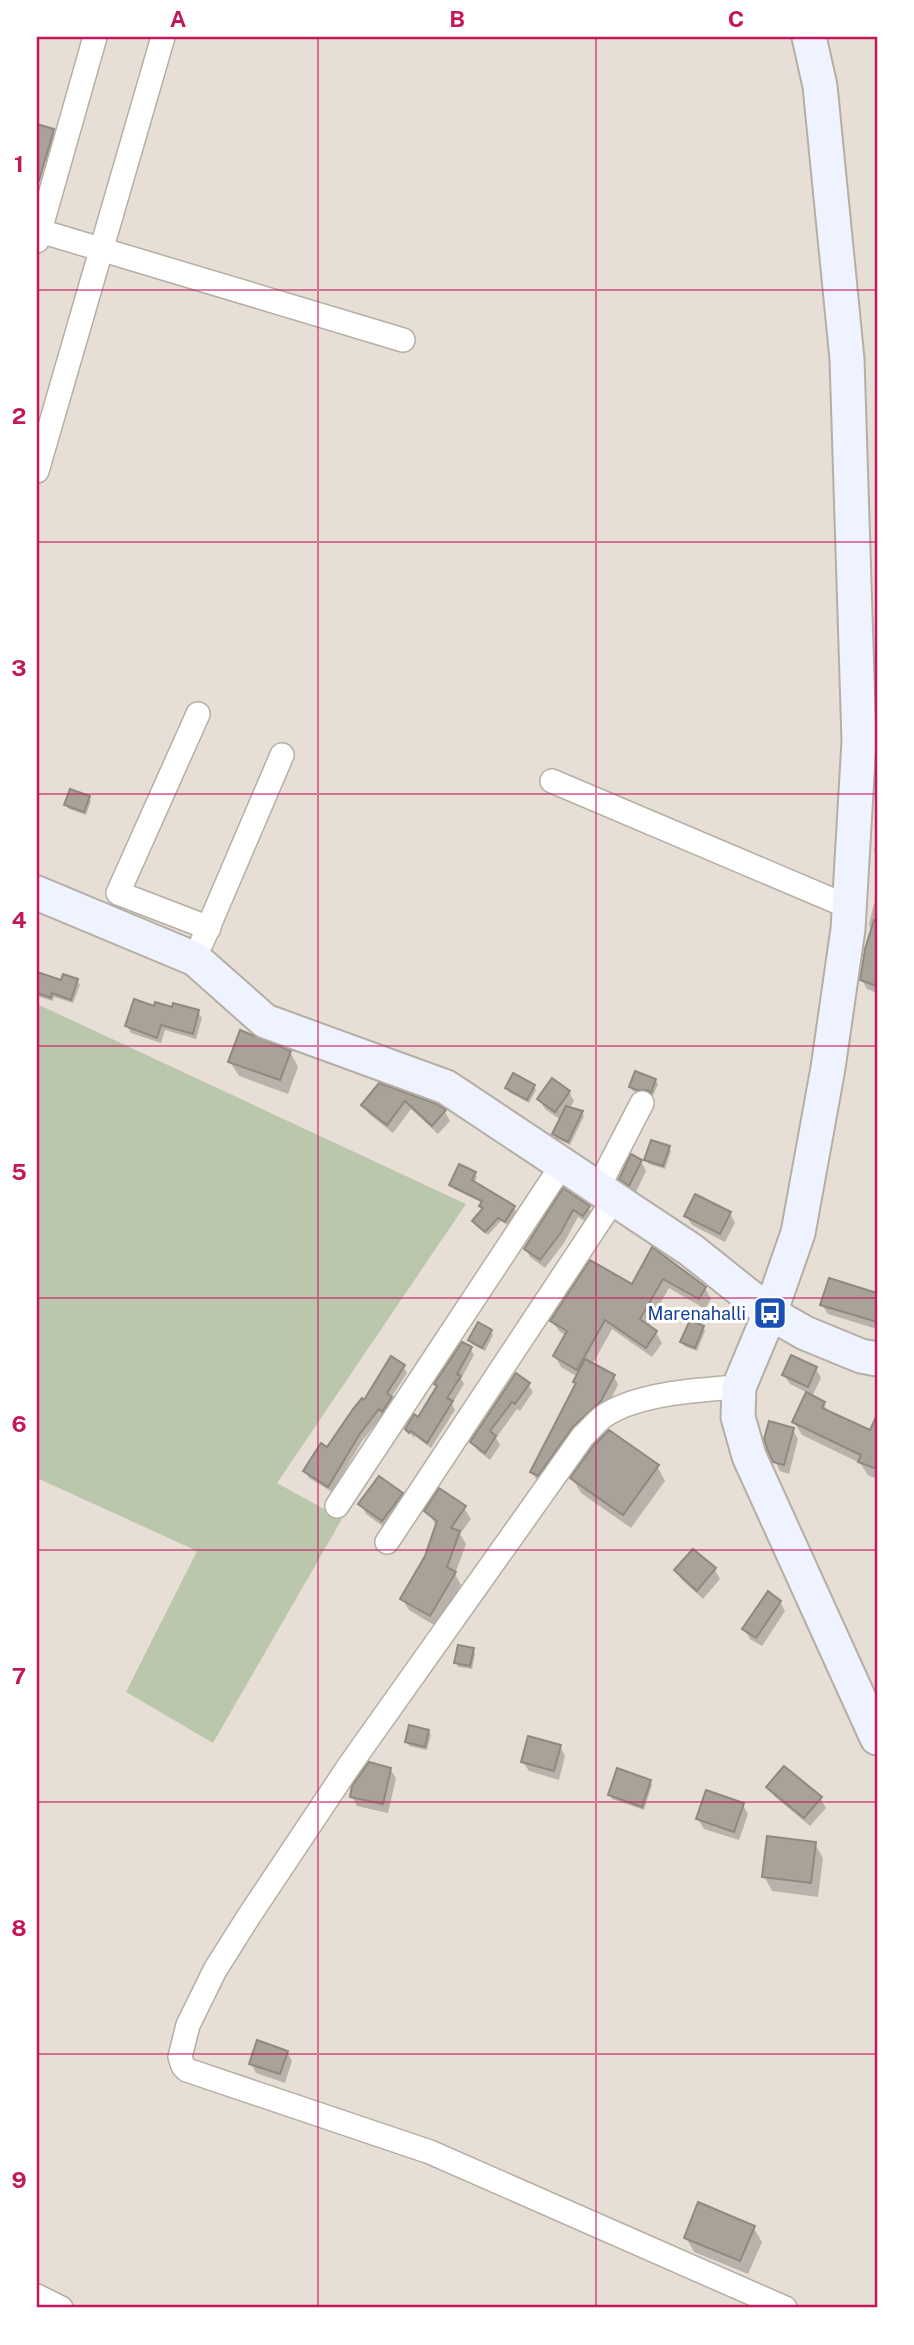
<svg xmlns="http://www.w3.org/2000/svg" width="914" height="2345" viewBox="0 0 914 2345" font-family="'Public Sans',sans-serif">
<rect width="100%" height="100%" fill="#e7dfd5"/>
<path fill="#bbc7ac" d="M37,1004L466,1204L277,1483L342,1519L213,1743L126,1692L197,1551L37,1478Z"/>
<g fill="#0003">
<path d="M37,126L53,131L59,140L52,162L37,158Z"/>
<path d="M88,797L91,801L86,815L69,809L66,805Z"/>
<path d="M877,840V856L874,850Z"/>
<path d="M874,903L877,904V993L867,989L862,980L872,930L869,925Z"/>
<path d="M37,974L62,982L77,981L80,985L73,1003L54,997L52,1001L37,996Z"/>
<path d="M155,1008L198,1012L202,1018L196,1039L165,1030L161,1043L131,1033L127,1026Z"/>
<path d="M290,1052L298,1067L288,1094L239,1076L230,1062Z"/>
<path d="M655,1080L658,1084L653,1096L633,1091L630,1087Z"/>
<path d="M379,1085L436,1106L445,1112L450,1121L438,1134L411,1109L393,1133L369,1114L363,1105Z"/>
<path d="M534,1086L536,1090L529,1103L509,1092L507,1088Z"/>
<path d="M569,1092L574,1101L569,1109L581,1112L584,1116L570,1145L556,1138L554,1134L561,1120L545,1109L539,1099Z"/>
<path d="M668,1147L671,1151L665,1169L649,1164L646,1160Z"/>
<path d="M641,1161L646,1171L635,1194L626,1188L621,1179Z"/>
<path d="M474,1173L477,1177L474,1183L514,1208L516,1212L508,1225L501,1221L488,1235L474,1221L484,1210L481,1206L483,1203L454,1189L451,1185Z"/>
<path d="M564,1191L588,1207L593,1215L588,1223L578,1217L564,1243L545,1268L530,1257L526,1249Z"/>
<path d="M730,1213L735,1223L725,1242L692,1225L686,1216Z"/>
<path d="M653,1250L705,1288L711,1299L705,1309L669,1288L647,1327L656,1333L662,1343L652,1357L612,1329L592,1365L614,1376L618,1385L605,1410L543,1483L537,1480L532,1472L577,1385L578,1377L561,1367L555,1356L566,1336L559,1331L552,1321L633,1286Z"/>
<path d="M874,1293L877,1299V1329L828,1314L822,1305Z"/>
<path d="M703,1327L705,1331L697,1351L684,1346L682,1342Z"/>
<path d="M491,1331L493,1335L485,1351L472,1344L470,1340Z"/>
<path d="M470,1348L474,1355L461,1379L464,1384L452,1404L455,1410L431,1448L415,1436L414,1438L407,1429L419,1420Z"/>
<path d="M403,1366L407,1373L391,1398L395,1404L386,1417L383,1415L362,1441L332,1492L309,1478L305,1471L327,1449L364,1402Z"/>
<path d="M816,1369L821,1378L812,1397L823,1403L829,1413L871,1433L877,1417V1479L868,1475L860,1463L802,1435L794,1422L808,1393L790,1384L784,1375Z"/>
<path d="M528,1384L533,1392L520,1411L517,1409L496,1438L500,1445L490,1460L477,1450L472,1442Z"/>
<path d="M793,1430L798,1439L789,1474L780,1471L775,1461Z"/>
<path d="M657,1466L665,1481L631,1528L581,1493L572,1478Z"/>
<path d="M401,1494L407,1504L388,1530L366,1514L361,1504Z"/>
<path d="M464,1508L471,1519L460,1534L466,1544L455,1574L461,1585L437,1627L409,1610L402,1599L426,1557L437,1526L426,1511Z"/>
<path d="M693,1551L715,1570L720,1579L703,1599L682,1580L676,1571Z"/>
<path d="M780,1602L785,1611L762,1646L750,1639L744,1629Z"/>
<path d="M473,1650L475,1654L472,1669L458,1667L456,1662Z"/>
<path d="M428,1731L431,1735L427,1750L409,1746L407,1742Z"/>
<path d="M560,1746L565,1756L559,1780L529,1771L523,1762Z"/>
<path d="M390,1769L396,1778L388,1813L357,1806L352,1796Z"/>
<path d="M650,1781L652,1785L644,1810L612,1799L610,1795Z"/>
<path d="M769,1787L820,1798L826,1808L810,1826L774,1796Z"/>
<path d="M743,1805L748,1814L739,1840L704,1829L698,1819Z"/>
<path d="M815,1844L823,1858L818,1897L772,1891L764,1876Z"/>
<path d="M287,2052L292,2061L285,2083L256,2073L251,2064Z"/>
<path d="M753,2227L762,2242L748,2274L694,2252L686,2238Z"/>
</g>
<g fill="#a9a299" stroke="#908980" stroke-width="2">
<path d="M37,124L54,129L39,181H37Z"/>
<path d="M70,789L90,796L84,812L64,805Z"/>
<path d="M874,920H877V986L860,980L865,949Z"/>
<path d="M37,972L61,980L63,974L78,979L71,1000L52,993L51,998L37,993Z"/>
<path d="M134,999L154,1006L155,1002L172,1007L173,1003L199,1010L193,1034L161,1025L157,1038L125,1026Z"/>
<path d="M240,1030L291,1051L280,1080L228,1062Z"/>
<path d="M635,1071L656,1079L651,1093L648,1090H637L629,1087Z"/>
<path d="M513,1073L535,1085L527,1100L505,1088Z"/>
<path d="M552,1078L570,1091L555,1112L537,1099Z"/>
<path d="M379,1083L437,1104L446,1110L432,1126L405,1101L387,1125L361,1105Z"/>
<path d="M566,1106L583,1111L568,1142L552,1134Z"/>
<path d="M651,1140L670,1146L663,1166L644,1160Z"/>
<path d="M631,1154L642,1160L629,1186L619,1179Z"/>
<path d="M459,1164L476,1172L472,1180L515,1206L505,1222L498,1218L485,1232L472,1221L483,1208L479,1206L482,1201L449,1185Z"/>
<path d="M563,1188L590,1206L583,1216L573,1210L560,1234L540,1260L524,1249Z"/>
<path d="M695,1194L731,1212L720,1234L684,1216Z"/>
<path d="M652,1247L706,1287L699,1299L663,1279L640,1319L657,1331L646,1348L605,1320L577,1370L553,1356L567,1331L550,1321L590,1260L632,1284Z"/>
<path d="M829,1278L877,1293V1322L820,1305Z"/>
<path d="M690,1320L704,1326L695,1348L680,1342Z"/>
<path d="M478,1322L492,1330L482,1348L468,1340Z"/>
<path d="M462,1342L472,1347L457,1374L461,1376L447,1398L453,1401L427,1443L411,1431L409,1433L405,1429L414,1414L418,1417L437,1386L434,1384Z"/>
<path d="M791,1355L817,1367L808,1387L782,1375Z"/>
<path d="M391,1356L405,1365L387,1393L392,1397L382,1412L379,1409L359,1435L328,1487L303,1471L321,1443L327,1447L353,1409L362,1398L364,1400Z"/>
<path d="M585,1359L615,1375L601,1401L572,1428L538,1476L530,1472L576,1383L573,1382Z"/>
<path d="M516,1373L530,1383L515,1404L512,1402L490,1431L496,1436L485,1453L470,1442Z"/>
<path d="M806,1392L825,1402L822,1408L870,1430L877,1415V1469L858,1462L861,1455L792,1422Z"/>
<path d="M769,1421L794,1428L784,1465L773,1462L767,1449L764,1439Z"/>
<path d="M609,1430L659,1465L623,1515L570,1478L594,1445Z"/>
<path d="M379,1476L403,1493L382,1521L358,1504Z"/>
<path d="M439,1488L466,1506L451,1528L460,1531L447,1567L456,1572L430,1616L400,1599L425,1556L437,1521L424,1511Z"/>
<path d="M693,1549L716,1568L697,1591L674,1570Z"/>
<path d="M768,1591L781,1601L756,1638L742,1629Z"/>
<path d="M458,1645L474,1648L470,1666L454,1663Z"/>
<path d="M409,1725L429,1730L425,1747L405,1742Z"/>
<path d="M528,1736L561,1745L554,1771L521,1762Z"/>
<path d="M369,1762L391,1768L383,1804L350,1797L352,1786Z"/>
<path d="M784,1766L822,1797L804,1818L766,1787Z"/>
<path d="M617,1768L651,1780L642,1807L608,1795Z"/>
<path d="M706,1790L744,1803L734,1832L696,1819Z"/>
<path d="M767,1836L816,1842L811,1883L762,1877Z"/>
<path d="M257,2040L288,2051L280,2074L249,2064Z"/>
<path d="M698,2202L755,2226L740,2261L684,2238Z"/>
</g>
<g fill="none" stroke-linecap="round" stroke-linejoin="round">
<defs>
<g id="street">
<path d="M40,231L403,340"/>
<path d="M37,241L95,37"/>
<path d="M37,471L163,37"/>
<path d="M198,714L118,893L209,928"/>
<path d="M552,781L849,907"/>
<path d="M202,942L282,755"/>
<path d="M598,1188L642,1103"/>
<path d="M739,1387C699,1390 641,1393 607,1414C598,1419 591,1429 583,1436L349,1766L249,1916L215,1970L188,2025L180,2057L183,2066L187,2070L430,2152L785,2308"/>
<path d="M337,1506L562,1165"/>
<path d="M387,1542L614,1199"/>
<path d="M37,2296L61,2308"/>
</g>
<g id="secondary">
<path d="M809,37L820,86L847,359L859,741L848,929L828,1068L798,1233L770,1313L739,1387L738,1417L749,1456L877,1738"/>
<path d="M37,893L195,959L265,1021L446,1087L691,1250L770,1313L805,1333L861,1356L877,1359"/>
</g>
</defs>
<use href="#street" stroke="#b5aea4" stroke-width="26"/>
<use href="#secondary" stroke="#b5aea4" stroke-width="37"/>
<use href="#street" stroke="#fff" stroke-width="23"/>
<use href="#secondary" stroke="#eef3ff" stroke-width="33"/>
</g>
<path fill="none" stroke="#c2185b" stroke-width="2" stroke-opacity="0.55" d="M318,37V2308M596,37V2308M37,290H877M37,542H877M37,794H877M37,1046H877M37,1298H877M37,1550H877M37,1802H877M37,2054H877"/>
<defs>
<symbol id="bus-square" viewBox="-11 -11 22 22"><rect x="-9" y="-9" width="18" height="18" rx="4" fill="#1a4fb4" stroke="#fff"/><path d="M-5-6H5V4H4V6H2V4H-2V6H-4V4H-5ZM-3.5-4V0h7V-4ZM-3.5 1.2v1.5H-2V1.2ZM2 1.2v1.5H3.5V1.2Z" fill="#fff"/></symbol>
</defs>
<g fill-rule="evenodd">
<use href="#bus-square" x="751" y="1294" width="38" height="38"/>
</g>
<g text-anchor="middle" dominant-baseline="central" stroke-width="6" stroke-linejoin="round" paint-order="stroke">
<g font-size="18" fill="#164399" stroke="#fff" text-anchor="end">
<text x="746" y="1313">Marenahalli</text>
</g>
</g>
<rect width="914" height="2345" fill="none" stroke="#ffffff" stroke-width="77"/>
<rect x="38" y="38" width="838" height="2268" fill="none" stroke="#c2185b" stroke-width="2.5"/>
<g font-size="23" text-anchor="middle" font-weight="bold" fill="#c2185b">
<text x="178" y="27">A</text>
<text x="457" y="27">B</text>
<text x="736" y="27">C</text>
<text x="19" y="172">1</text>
<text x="19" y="424">2</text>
<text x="19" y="676">3</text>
<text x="19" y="928">4</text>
<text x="19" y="1180">5</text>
<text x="19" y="1432">6</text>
<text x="19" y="1684">7</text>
<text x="19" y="1936">8</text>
<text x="19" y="2188">9</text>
</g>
</svg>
